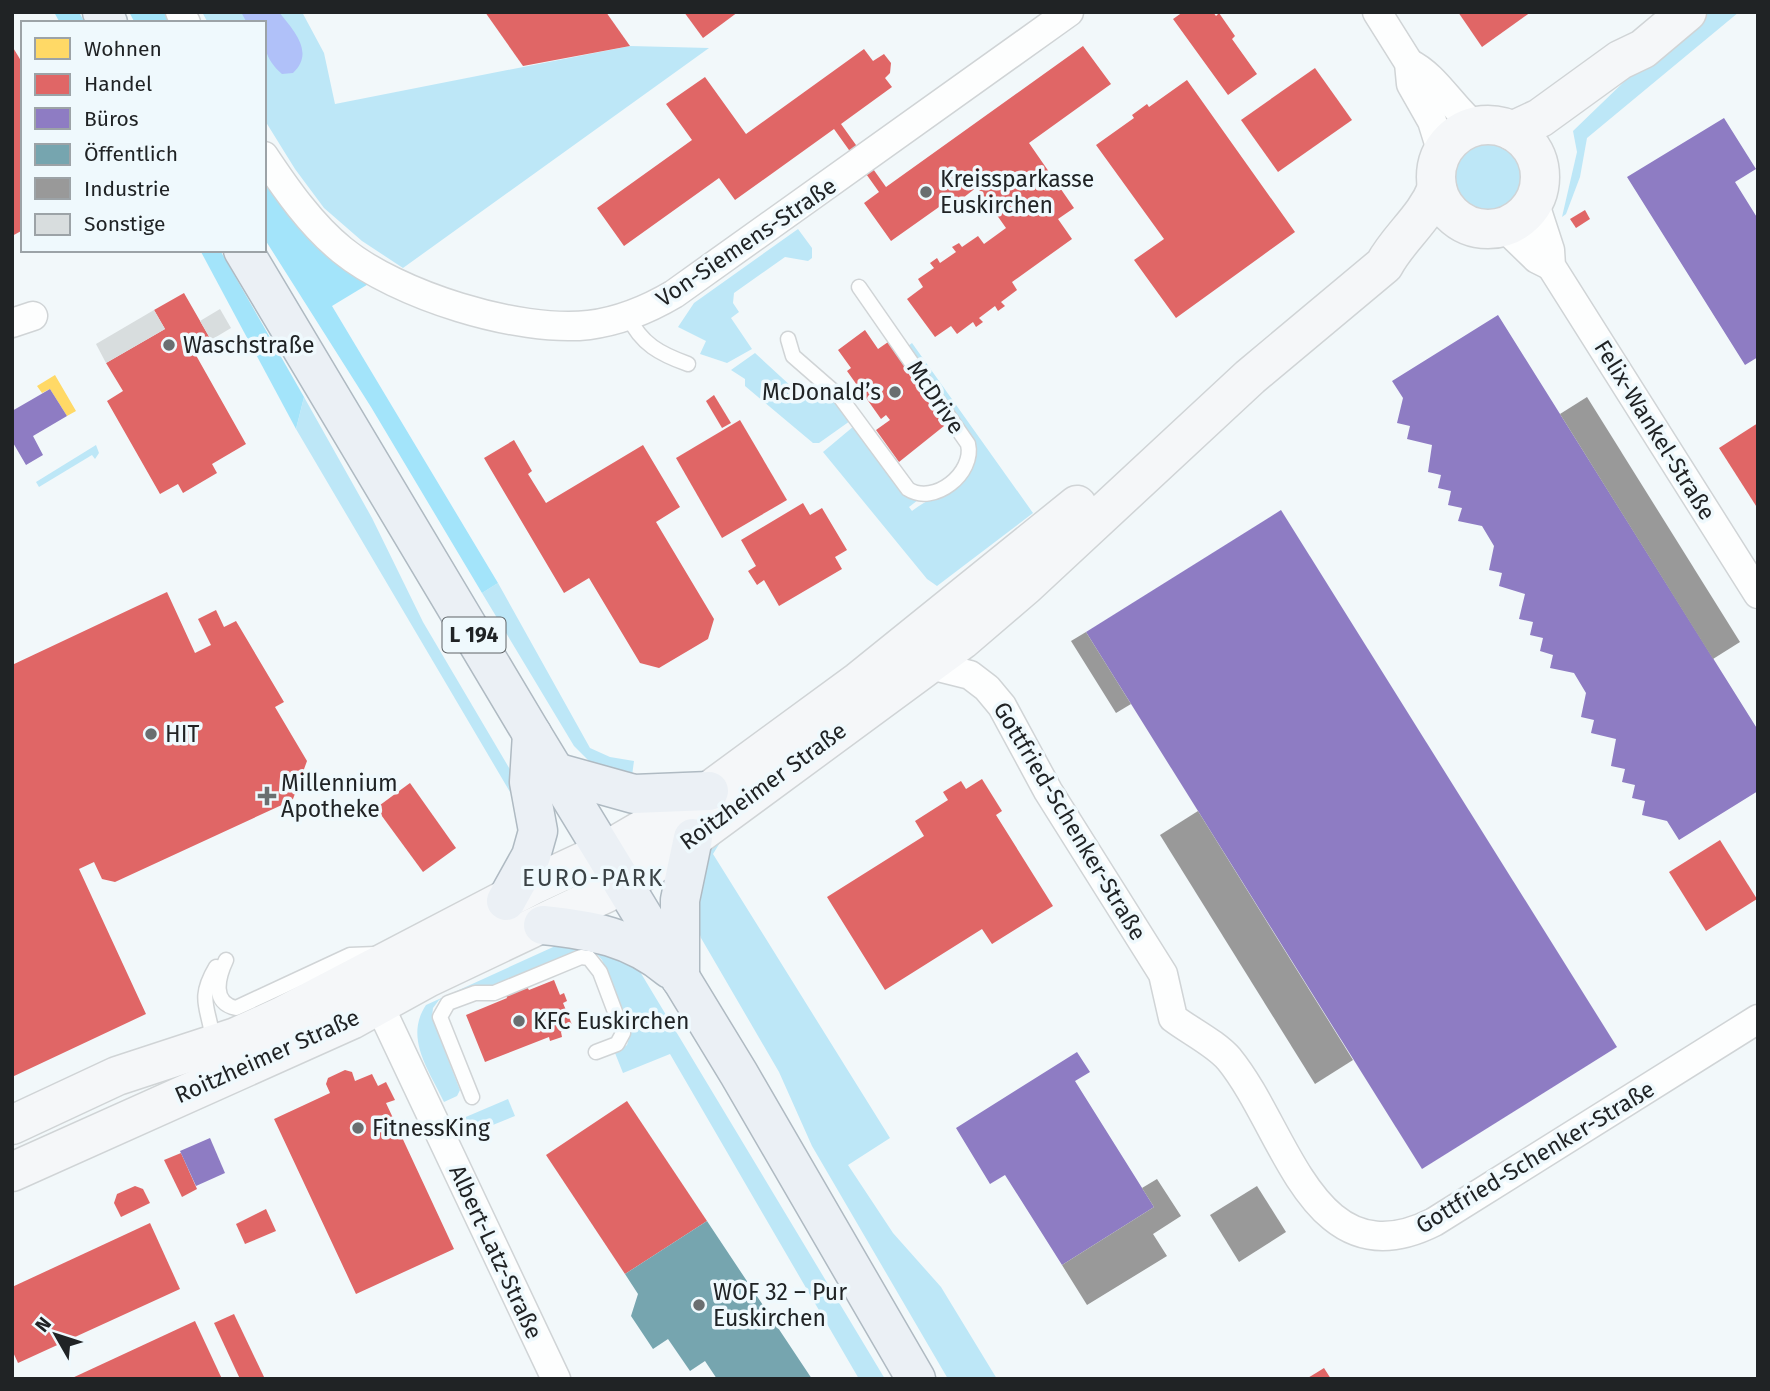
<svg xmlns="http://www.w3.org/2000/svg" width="1770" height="1391" viewBox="0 0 1770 1391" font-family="'Fira Sans',sans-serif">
<rect width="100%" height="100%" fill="#f2f8fa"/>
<g fill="#bde7f7">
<path d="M202,12H302L324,53L335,104L630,46L709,48L403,268L362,241L324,208L295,169L264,119V23H208Z"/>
<path d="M1706,12H1739L1587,138L1580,177L1566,214L1562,217L1577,152L1573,131L1630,76Z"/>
<circle cx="1488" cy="177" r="34"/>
<path d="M798,229L812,248V258L808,261L785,257L734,293L733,303L739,312L731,318L752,349L727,363L700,354L706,341L678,327L694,303Z"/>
<path d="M912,343L1033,513L937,586L927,579L823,452L854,426L896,485L918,500L909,507L912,511C934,493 975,487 974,451L908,346Z"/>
<path d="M755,353L805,399L818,385L836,401L850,421L819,443H813L745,386V379L731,370Z"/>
<path d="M304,397L372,518L423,622L518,783L513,797L296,429Z"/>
<path d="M96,445L99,453L95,459L92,455L39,487L36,482Z"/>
<path d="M498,583L590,748L610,757L634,761L631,783L591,763L574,746L482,593Z"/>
<path d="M937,682L721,841L713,854L890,1138L848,1165L893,1233L941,1287L997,1379H948L812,1146L779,1072L701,938L692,911L712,841Z"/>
<path d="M562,943H594L639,970L885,1379H859L670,1054L623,1073L615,1053L627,1045L631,1031L602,960L595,952L584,950L494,988L470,987L439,1000L433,1008L432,1018L460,1090L457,1096L444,1102C429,1070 404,1038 426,1005Z"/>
<path d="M508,1099L515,1116L461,1138L454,1122Z"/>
</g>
<g fill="#a3e4fa">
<path d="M54,12H79L85,23H60Z"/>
<path d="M129,12H166L172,23H135Z"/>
<path d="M264,177L370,283L332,306L498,583L482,593L371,407L264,238Z"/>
<path d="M200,250H220L304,397L296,429Z"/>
</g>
<path fill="#b0c1f9" d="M241,12H279C294,31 315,52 293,73L282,74C264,58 264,46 264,23H247Z"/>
<path fill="#ffd966" d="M55,375L76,411L67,416L50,389L42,393L37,386Z"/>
<g fill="#e06666">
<path d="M485,12H606L630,46L523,66Z"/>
<path d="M684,12H738L703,38Z"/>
<path d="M1183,12H1213L1216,16L1219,13L1235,36L1232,39L1257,74L1228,95L1173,19Z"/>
<path d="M1458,12H1531L1482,47Z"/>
<path d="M12,46L23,64V230L12,236Z"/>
<path d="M1083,46L1111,84L1029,143L1074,208L1058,219L1072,239L1012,282L1017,290L1001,302L1005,306L998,311L995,306L979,318L983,322L976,327L973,322L957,334L951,326L935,337L907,299L923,287L918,279L934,268L930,263L937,258L940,263L956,252L952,247L959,243L962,247L978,236L984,244L1006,228L977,187L954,205L941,210L939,207L891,241L864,203L879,192L834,129L735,200L719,178L624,246L597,208L692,140L666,104L705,77L746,134L864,49L873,61L884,54L891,63L890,73L885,78L892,87L841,124L886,187Z"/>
<path d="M1315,68L1352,120L1278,172L1241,120Z"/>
<path d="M1187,80L1295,232L1176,318L1134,260L1164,239L1096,145L1134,118L1132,115L1147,104L1149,107Z"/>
<path d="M1585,210L1590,219L1576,228L1570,219Z"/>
<path d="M184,293L211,340L193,350L246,444L212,464L217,473L183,493L178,484L160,494L107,401L123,391L106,363L165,329L154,310Z"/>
<path d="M865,330L878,349L891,340L943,413L938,417L944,426L899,462L876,430L890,420L886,415L881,419L847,371L851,368L838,350Z"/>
<path d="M714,395L731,423L722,428L706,401Z"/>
<path d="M740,420L787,500L722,538L676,458Z"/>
<path d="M1758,423V509L1719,448Z"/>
<path d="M514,440L532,471L528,474L546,503L643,445L680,507L656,522L714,619L708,639L659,668L640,663L589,578L564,593L484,458Z"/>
<path d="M803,503L810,515L822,508L847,550L835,557L842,569L779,606L764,580L757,585L748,571L756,566L741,540Z"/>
<path d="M167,592L195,653L211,645L198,619L216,610L224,627L236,621L284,702L275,707L307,761L293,799L284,804L115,882L102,879L94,862L79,869L146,1014L12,1077V665Z"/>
<path d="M982,779L1002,811L996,815L1053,906L992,944L982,929L885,990L827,897L924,836L915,821L948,800L943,792L961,781L966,789Z"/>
<path d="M410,783L456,848L423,872L376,808Z"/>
<path d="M1720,840L1757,899L1706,931L1669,872Z"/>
<path d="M554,980L560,995L564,993L567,1001L563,1003L573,1027L561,1032L562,1037L550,1041L549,1037L485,1062L466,1015L507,998L504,990L527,987L529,990Z"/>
<path d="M345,1070L352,1072L355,1081L372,1074L378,1086L386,1082L395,1100L386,1103L454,1249L356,1294L274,1119L330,1093L326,1084L328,1078Z"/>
<path d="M627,1101L707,1221L625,1274L546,1155Z"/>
<path d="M181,1153L197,1189L182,1197L164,1160Z"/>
<path d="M135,1186L143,1189L150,1203L121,1217L114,1203L117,1194Z"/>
<path d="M266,1209L276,1231L245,1244L236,1224Z"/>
<path d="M150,1223L180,1289L18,1363L12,1350V1287Z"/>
<path d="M234,1314L265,1379H240L214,1323Z"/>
<path d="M195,1321L222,1379H70Z"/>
<path d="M1324,1368L1331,1379H1306L1316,1373Z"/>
</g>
<g fill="#8e7cc3">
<path d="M1724,118L1756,169L1735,182L1758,219V357L1745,365L1627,177Z"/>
<path d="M1498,315L1758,730V791L1679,840L1667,821L1642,815L1645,801L1632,798L1635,785L1622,782L1625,769L1611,766L1616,739L1591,733L1594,720L1581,717L1586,693L1574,673L1550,668L1553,655L1540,651L1543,638L1530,635L1533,622L1519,619L1525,594L1499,586L1502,573L1489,570L1494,546L1482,526L1458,521L1462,508L1448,505L1451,491L1438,488L1441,475L1428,472L1432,445L1407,439L1410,426L1397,423L1403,398L1392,381Z"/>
<path d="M50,389L67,416L33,436L43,455L26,465L12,441V411Z"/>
<path d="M1281,510L1617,1047L1422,1169L1086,632Z"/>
<path d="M1077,1052L1090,1072L1075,1081L1154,1207L1062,1265L1005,1175L990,1184L956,1128Z"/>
<path d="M210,1138L225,1173L196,1186L180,1151Z"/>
</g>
<path fill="#76a5af" d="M707,1221L812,1379H717L705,1361L690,1371L668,1339L653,1349L631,1316L638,1294L625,1274Z"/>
<g fill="#999">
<path d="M1587,397L1740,642L1713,659L1560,414Z"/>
<path d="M1086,632L1131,704L1116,713L1071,641Z"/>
<path d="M1198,811L1353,1060L1315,1084L1160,835Z"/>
<path d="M1157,1179L1181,1216L1153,1234L1167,1256L1087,1305L1062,1265L1154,1207L1142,1188Z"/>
<path d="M1257,1186L1286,1232L1239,1262L1210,1215Z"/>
</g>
<g fill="#d8ddde">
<path d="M220,309L231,328L211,340L200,321Z"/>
<path d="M154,310L165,329L106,363L96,344Z"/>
</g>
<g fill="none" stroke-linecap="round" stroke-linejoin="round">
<defs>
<g id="lane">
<path d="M628,316C641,344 660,354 688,364"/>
<path d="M788,339L793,356L840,397L908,489C934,506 975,473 968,444L859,287"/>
<path d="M226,960C218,977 211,1003 236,1008L350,955L376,954"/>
<path d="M213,1044C211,1009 195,1002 216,967"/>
<path d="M472,1097L440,1017L448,1003L475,993H494L581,957L589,958L600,972L623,1033L617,1044L596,1052"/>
</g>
<g id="street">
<path d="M180,12L186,23"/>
<path d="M1377,12L1409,63L1411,84L1432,121L1442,153"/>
<path d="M1409,63C1436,76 1452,108 1476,127"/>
<path d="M264,156C286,189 311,225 342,250C397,295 518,333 589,325C620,321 647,310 674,294L1069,12"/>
<path d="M1534,201L1550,250L1551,266L1758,594"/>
<path d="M1504,227L1537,259L1551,266"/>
<path d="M12,323L33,316"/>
<path d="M930,665L970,675L987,688L1002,706L1048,791L1163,974L1173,1018C1190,1031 1215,1043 1229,1059C1287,1130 1313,1283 1434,1222L1758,1019"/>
<path d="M372,990L556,1379"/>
</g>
<g id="secondary">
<circle cx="1488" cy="177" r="52"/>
<path d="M1512,131L1540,118L1620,60L1643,49L1687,12"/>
<path d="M12,1125L117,1076L236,1037L282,1016L535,884L604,852L709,791L859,681L1077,505"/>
<path d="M12,1172L351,1020L427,978L623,885L693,838L962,640L1025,586L1250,377L1384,265C1399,237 1425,219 1437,188"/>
</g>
<g id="primary">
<path d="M102,12L108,23"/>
<path d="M243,250L532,734L739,1074L916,1379"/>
<path d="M555,772L634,794L709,791"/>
<path d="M506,901L531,856L538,831L529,782L532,734"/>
<path d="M543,925C591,930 632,937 670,969"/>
<path d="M680,978V900L693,838"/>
</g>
</defs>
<use href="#lane" stroke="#d0d4d6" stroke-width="17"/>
<use href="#street" stroke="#d0d4d6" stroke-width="31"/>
<use href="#secondary" stroke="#d0d4d6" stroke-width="41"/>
<use href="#primary" stroke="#afbac2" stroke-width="41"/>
<use href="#lane" stroke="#fdfefe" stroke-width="14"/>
<use href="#street" stroke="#fdfefe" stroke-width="28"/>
<use href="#secondary" stroke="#f5f7f9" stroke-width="38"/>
<use href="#primary" stroke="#ebf0f5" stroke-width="38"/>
</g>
<g fill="#6a6e70" stroke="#eff9fd" stroke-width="2.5">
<circle cx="926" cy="192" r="7"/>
<circle cx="169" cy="345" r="7"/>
<circle cx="895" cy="392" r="7"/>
<circle cx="151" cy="734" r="7"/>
<path d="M263.5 785.5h7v7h7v7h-7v7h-7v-7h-7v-7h7z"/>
<circle cx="519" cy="1021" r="7"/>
<circle cx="358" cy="1128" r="7"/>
<circle cx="699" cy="1305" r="7"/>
</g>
<g text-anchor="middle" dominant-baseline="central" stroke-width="7" stroke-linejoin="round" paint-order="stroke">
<rect fill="#eff9fd" stroke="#5e6366" stroke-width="2" x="442.5" y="617.5" width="63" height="35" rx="5"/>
<g font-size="21" font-weight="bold" fill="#202325">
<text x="474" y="635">L 194</text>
</g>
<g font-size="23" fill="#202325" stroke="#eff9fd" text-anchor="start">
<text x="940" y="179">Kreissparkasse<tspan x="940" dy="26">Euskirchen</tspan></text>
<text x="183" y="345">Waschstraße</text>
<text x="881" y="392" text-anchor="end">McDonald’s</text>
<text x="165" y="734">HIT</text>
<text x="281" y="783">Millennium<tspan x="281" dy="26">Apotheke</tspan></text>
<text x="533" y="1021">KFC Euskirchen</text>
<text x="372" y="1128">FitnessKing</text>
<text x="713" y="1292">WOF 32 – Pur<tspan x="713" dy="26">Euskirchen</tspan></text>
</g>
<g font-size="23" fill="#202325" stroke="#eff9fd">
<text transform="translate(746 242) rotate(-34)">Von-Siemens-Straße</text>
<text transform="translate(936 397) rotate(56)">McDrive</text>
<text transform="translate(1655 430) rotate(58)">Felix-Wankel-Straße</text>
<text transform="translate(763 786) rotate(-36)">Roitzheimer Straße</text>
<text transform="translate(1070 821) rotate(59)">Gottfried-Schenker-Straße</text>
<text transform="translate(267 1056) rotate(-24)">Roitzheimer Straße</text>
<text transform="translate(1535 1157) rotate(-31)">Gottfried-Schenker-Straße</text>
<text transform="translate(496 1252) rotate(65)">Albert-Latz-Straße</text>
</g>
<g font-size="24" letter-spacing="2" fill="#3b4346" stroke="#eff9fd">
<text x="593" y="878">EURO-PARK</text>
</g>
</g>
<rect width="1770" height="1391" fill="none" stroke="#202325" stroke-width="28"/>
<rect x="21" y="21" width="245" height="231" fill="#eff9fd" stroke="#9ca3a7" stroke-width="2"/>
<rect x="35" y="38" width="35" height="21" fill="#ffd966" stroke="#9ca3a7" stroke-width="2"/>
<text x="84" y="56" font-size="21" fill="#202325">Wohnen</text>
<rect x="35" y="74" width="35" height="21" fill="#e06666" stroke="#9ca3a7" stroke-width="2"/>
<text x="84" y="91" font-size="21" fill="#202325">Handel</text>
<rect x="35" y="108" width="35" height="21" fill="#8e7cc3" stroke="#9ca3a7" stroke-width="2"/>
<text x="84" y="126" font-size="21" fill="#202325">Büros</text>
<rect x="35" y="144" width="35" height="21" fill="#76a5af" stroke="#9ca3a7" stroke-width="2"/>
<text x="84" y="161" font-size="21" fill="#202325">Öffentlich</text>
<rect x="35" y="178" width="35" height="21" fill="#999999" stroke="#9ca3a7" stroke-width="2"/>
<text x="84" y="196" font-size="21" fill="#202325">Industrie</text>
<rect x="35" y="214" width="35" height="21" fill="#d8ddde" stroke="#9ca3a7" stroke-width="2"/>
<text x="84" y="231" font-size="21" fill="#202325">Sonstige</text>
<g transform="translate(56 1335) rotate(309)" stroke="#eff9fd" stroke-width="5" paint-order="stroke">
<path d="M0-5L12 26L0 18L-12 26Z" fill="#202325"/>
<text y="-10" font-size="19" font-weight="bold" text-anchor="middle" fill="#202325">N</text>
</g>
</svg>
